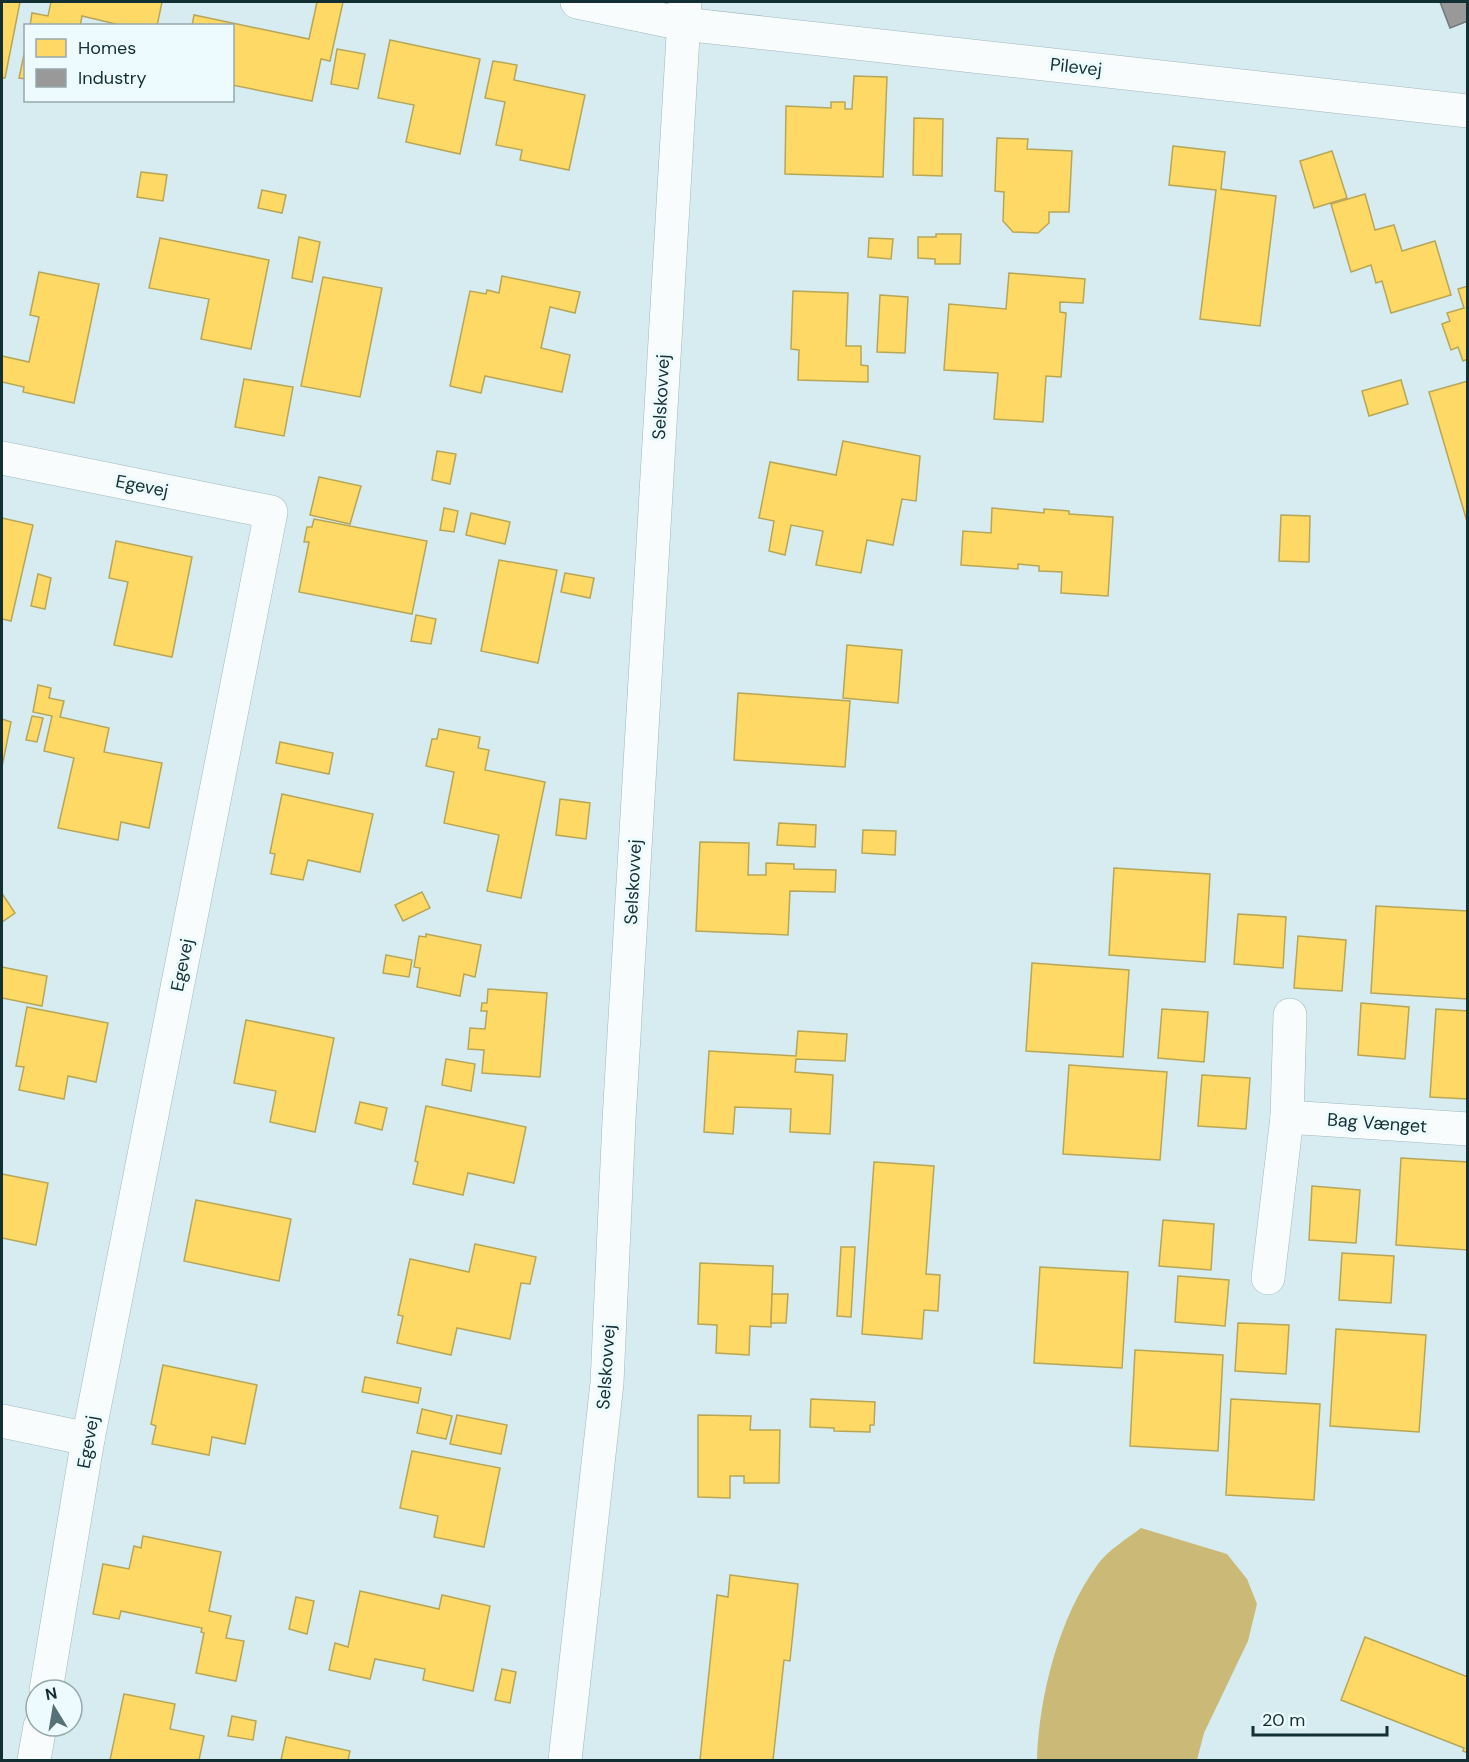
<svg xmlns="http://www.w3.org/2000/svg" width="1469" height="1762" viewBox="0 0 1469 1762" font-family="'DM Sans',sans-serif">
<rect width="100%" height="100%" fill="#d6ecf0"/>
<path fill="#cbb978" d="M1141,1528L1227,1554L1247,1579L1257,1604L1248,1641L1204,1733L1197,1760H1037C1039,1695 1059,1617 1098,1564C1107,1551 1128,1538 1141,1528Z"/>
<g fill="#ffd966" stroke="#b8a657" stroke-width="1.5">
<path d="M2,2H20L5,78H2Z"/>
<path d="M51,2H162L157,26H124L82,16L80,26H30L32,13L48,16Z"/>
<path d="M317,2H343L330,61L321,59L312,101L232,85V26H192L194,15L309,39Z"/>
<path d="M390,40L480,59L460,154L406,142L414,105L378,98Z"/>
<path d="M26,45V79L19,78Z"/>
<path d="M337,49L365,54L358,89L331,84Z"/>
<path d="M493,61L517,65L514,80L585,95L569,170L520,160L522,150L496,145L505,102L485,98Z"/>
<path d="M854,76L887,77L883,177L785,174L786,106L831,108V102H845V109H852Z"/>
<path d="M914,118L943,119L942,176L913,175Z"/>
<path d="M997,138L1028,139L1027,149L1072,151L1069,212H1049V223L1038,233L1013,232L1003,221L1004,192L995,191Z"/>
<path d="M1173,146L1225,152L1221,189L1276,196L1260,326L1200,319L1216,190L1169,185Z"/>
<path d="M1332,151L1347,198L1314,208L1300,161Z"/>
<path d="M141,172L167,175L163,201L137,197Z"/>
<path d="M262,190L286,195L282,213L258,208Z"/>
<path d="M1365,194L1375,230L1394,225L1402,251L1435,241L1451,295L1391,313L1382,281L1376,283L1371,265L1351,272L1331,204Z"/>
<path d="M936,234H961L960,264H935V259L918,258V237H936Z"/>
<path d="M299,237L320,242L312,282L292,278Z"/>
<path d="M160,238L269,260L251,349L201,339L209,299L149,288Z"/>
<path d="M869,238L893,239L891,259L868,257Z"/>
<path d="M39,272L99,284L74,403L23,392L24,387L2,382V356L29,362L39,317L30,315Z"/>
<path d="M1009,273L1085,279L1083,303L1060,302V312L1066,313L1061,377L1046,376L1043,422L994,419L998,373L944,370L949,304L1006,309Z"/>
<path d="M502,276L580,292L575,313L550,307L541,348L570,355L562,392L485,376L481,393L450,386L470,291L486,294L487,290L499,293Z"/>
<path d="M323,277L382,288L360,397L301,386Z"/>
<path d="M1468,286V359L1463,361L1458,347L1451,350L1442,324L1450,321L1447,313L1464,308L1458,289Z"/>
<path d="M793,291L848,293L846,346H861V365L868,366V382L798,380L799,350L791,349Z"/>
<path d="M880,295L908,297L905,353L877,352Z"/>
<path d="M244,379L293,387L284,436L235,427Z"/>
<path d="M1401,380L1408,404L1369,416L1362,391Z"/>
<path d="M1468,381V525L1429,392Z"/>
<path d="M843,441L920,456L916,501L902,499L893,545L867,540L861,573L816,565L823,531L791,525L785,555L769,551L774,521L759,518L770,462L836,475Z"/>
<path d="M437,451L456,454L450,484L432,480Z"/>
<path d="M319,477L361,486L350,524L310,515Z"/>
<path d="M444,508L458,511L454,532L440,530Z"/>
<path d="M992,508L1044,513V509L1069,511V514L1113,517L1108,596L1061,593L1062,572L1039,571V566L1018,564V569L961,565L963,531L991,533Z"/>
<path d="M471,513L510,522L505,544L466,535Z"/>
<path d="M1281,515L1310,516L1309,562L1279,561Z"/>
<path d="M2,518L33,525L11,621L2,619Z"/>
<path d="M314,519L427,541L412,614L299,592L309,542H304L307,527H312Z"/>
<path d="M116,541L192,557L172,657L114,645L128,582L109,578Z"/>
<path d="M499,560L557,570L538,663L481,651Z"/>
<path d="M565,573L594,578L590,598L561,592Z"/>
<path d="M38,574L51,578L45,609L31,606Z"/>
<path d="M416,615L436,619L431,644L411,641Z"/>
<path d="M847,645L902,650L898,703L843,698Z"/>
<path d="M38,685L51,688L49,698L64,701L60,717L109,728L104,752L162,763L149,828L121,822L118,840L58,828L74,758L44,751L52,716L33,712Z"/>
<path d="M738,693L850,701L845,767L734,760Z"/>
<path d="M32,716L43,718L37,742L26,740Z"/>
<path d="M2,719L11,722L2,767Z"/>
<path d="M439,729L480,737L478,748L489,750L485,770L545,782L521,898L487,891L499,835L444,823L454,772L426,766L432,739H437Z"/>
<path d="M280,742L333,753L329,774L276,763Z"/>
<path d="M282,794L373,814L360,872L308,860L303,880L271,874L275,854L270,853Z"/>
<path d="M560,799L590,803L586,839L556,835Z"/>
<path d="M779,823L816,825L815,847L777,845Z"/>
<path d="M863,830L896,831L895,855L862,853Z"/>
<path d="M700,842L749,843L748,875H766V863L794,864V869L836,870L835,892L790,891L788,935L696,931Z"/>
<path d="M1114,868L1210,874L1205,962L1109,955Z"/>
<path d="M422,892L430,908L403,921L395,905Z"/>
<path d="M3,895L15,913L2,922V896Z"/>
<path d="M1376,906L1468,911V999L1371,993Z"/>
<path d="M1238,914L1286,917L1283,968L1234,964Z"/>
<path d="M426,934L481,945L475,977L464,974L460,996L417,987L420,968L414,967L419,936L426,937Z"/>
<path d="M1298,936L1346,940L1342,991L1294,988Z"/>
<path d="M386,955L412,960L409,977L383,973Z"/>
<path d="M1032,963L1129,970L1123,1057L1026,1051Z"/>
<path d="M2,967L47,976L42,1006L2,998Z"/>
<path d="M488,989L547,993L540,1077L482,1073L484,1050L468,1049L470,1028L485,1029L487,1011H481L482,1003H487Z"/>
<path d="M1361,1003L1409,1007L1405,1059L1358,1055Z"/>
<path d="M27,1007L108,1023L96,1082L68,1076L64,1099L19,1090L24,1067L16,1066Z"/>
<path d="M1162,1009L1208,1012L1204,1062L1158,1058Z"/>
<path d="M1436,1009L1468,1011V1099L1430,1097Z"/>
<path d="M246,1020L334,1038L315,1132L270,1122L276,1091L234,1083Z"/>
<path d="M798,1031L847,1034L845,1061L796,1059L795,1072L833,1075L830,1134L790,1132L791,1109L735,1107L733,1134L704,1132L709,1051L796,1056Z"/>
<path d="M446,1059L475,1064L471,1091L442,1085Z"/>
<path d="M1069,1065L1167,1072L1160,1160L1063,1154Z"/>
<path d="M1202,1075L1250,1078L1246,1129L1198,1126Z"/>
<path d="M360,1102L387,1108L382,1130L355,1123Z"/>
<path d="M426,1106L526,1127L514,1183L468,1173L463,1195L413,1184L418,1162L415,1161Z"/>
<path d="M1401,1158L1468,1162V1250L1396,1245Z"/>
<path d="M874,1162L934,1166L926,1274L940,1275L938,1311L924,1310L922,1339L862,1334Z"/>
<path d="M2,1174L48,1183L36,1245L2,1238Z"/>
<path d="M1312,1186L1360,1190L1356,1243L1309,1240Z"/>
<path d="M196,1200L291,1219L279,1281L184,1261Z"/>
<path d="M1163,1220L1214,1224L1211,1270L1159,1266Z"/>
<path d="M475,1244L536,1257L530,1284L521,1283L510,1339L457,1328L451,1355L397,1343L403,1316L398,1315L410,1259L469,1272Z"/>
<path d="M841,1247H855L851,1317L837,1316Z"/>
<path d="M1342,1253L1394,1256L1391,1303L1339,1300Z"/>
<path d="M700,1263L773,1266L771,1327L750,1326L749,1355L716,1353L717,1325L698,1324Z"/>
<path d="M1040,1267L1128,1272L1122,1368L1034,1363Z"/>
<path d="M1178,1276L1229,1280L1225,1326L1175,1322Z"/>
<path d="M772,1294H788L786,1323H771Z"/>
<path d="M1238,1323L1289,1325L1286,1374L1235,1371Z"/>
<path d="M1336,1329L1426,1335L1419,1432L1330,1426Z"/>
<path d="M1135,1350L1223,1355L1218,1451L1130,1446Z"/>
<path d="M163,1365L257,1385L245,1444L212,1437L209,1455L152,1444L156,1426L151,1424Z"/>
<path d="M365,1377L421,1388L418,1403L362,1392Z"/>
<path d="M811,1399L875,1402L874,1425H870V1432L834,1431V1428L810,1427Z"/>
<path d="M1231,1399L1320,1404L1314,1500L1226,1495Z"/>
<path d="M422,1409L452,1416L446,1439L417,1433Z"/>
<path d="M457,1415L507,1425L501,1454L450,1444Z"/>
<path d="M698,1415L751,1416L750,1430H780L779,1483H744V1476H730V1498L698,1497Z"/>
<path d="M412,1451L500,1468L484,1547L434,1537L438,1516L400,1508Z"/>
<path d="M143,1536L221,1552L209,1611L231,1616L226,1638L244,1641L236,1681L196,1673L204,1633L201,1632L202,1628L121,1611L119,1619L93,1614L103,1564L129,1569L134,1546L141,1548Z"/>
<path d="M730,1575L798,1584L790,1661L784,1660L773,1760H700L717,1595L728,1597Z"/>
<path d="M360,1591L439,1609L442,1595L490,1606L473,1691L423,1680L425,1669L375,1659L370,1679L329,1670L335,1643L348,1647Z"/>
<path d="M296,1597L314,1601L307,1634L289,1629Z"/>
<path d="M1365,1637L1468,1677V1753L1463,1751L1464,1748L1341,1700Z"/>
<path d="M502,1669L516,1672L510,1703L495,1700Z"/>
<path d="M124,1694L175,1704L170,1729L204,1736L199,1760H110Z"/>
<path d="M232,1716L256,1721L253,1740L228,1736Z"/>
<path d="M286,1737L350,1751L348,1760H281Z"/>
</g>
<path fill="#999" stroke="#70797b" stroke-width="1.5" d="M1440,2H1468V21L1450,28Z"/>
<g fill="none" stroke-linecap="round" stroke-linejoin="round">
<defs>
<g id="minor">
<path d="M577,2L683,24L1468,111"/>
<path d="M2,458L271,512L88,1439L46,1690"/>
<path d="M1287,1117L1290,1015"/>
<path d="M1268,1278L1287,1117L1468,1129"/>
<path d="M2,1421L88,1439"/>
<path d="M34,1760L40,1726"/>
<path d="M565,1760L607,1383L619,1120L685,2"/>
</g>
</defs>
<use href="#minor" stroke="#a0b7bb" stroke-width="34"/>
<use href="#minor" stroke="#f9fcfd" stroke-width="33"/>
</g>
<g text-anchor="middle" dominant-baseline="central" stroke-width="6" stroke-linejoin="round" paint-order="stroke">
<g font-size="18" fill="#122f34" stroke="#eefbfe">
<text transform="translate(1076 67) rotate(6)">Pilevej</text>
<text transform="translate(661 397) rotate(-87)">Selskovvej</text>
<text transform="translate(142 486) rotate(11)">Egevej</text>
<text transform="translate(633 882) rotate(-87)">Selskovvej</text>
<text transform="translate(182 965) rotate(-79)">Egevej</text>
<text transform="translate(1377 1123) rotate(4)">Bag Vænget</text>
<text transform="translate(606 1367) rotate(-86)">Selskovvej</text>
<text transform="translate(88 1442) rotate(-80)">Egevej</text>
</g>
</g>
<rect width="1469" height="1762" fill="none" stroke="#122f34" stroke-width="6"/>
<rect x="24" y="24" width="210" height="78" fill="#eefbfe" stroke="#96a9ad" stroke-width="1.5"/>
<rect x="36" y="39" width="30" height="18" fill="#ffd966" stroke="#96a9ad" stroke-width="1.5"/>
<text x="78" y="54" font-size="18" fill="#122f34">Homes</text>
<rect x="36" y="69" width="30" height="18" fill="#999999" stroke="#96a9ad" stroke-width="1.5"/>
<text x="78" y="84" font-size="18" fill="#122f34">Industry</text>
<g transform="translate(54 1708) rotate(349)"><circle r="28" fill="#eefbfe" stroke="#96a9ad" stroke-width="1.5"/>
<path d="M0-4.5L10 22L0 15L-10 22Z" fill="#577176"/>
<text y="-9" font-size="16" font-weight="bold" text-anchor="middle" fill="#122f34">N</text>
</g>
<path d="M1253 1726v9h134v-9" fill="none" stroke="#122f34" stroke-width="3"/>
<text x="1262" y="1726" font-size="18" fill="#122f34" stroke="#eefbfe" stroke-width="4.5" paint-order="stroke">20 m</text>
</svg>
